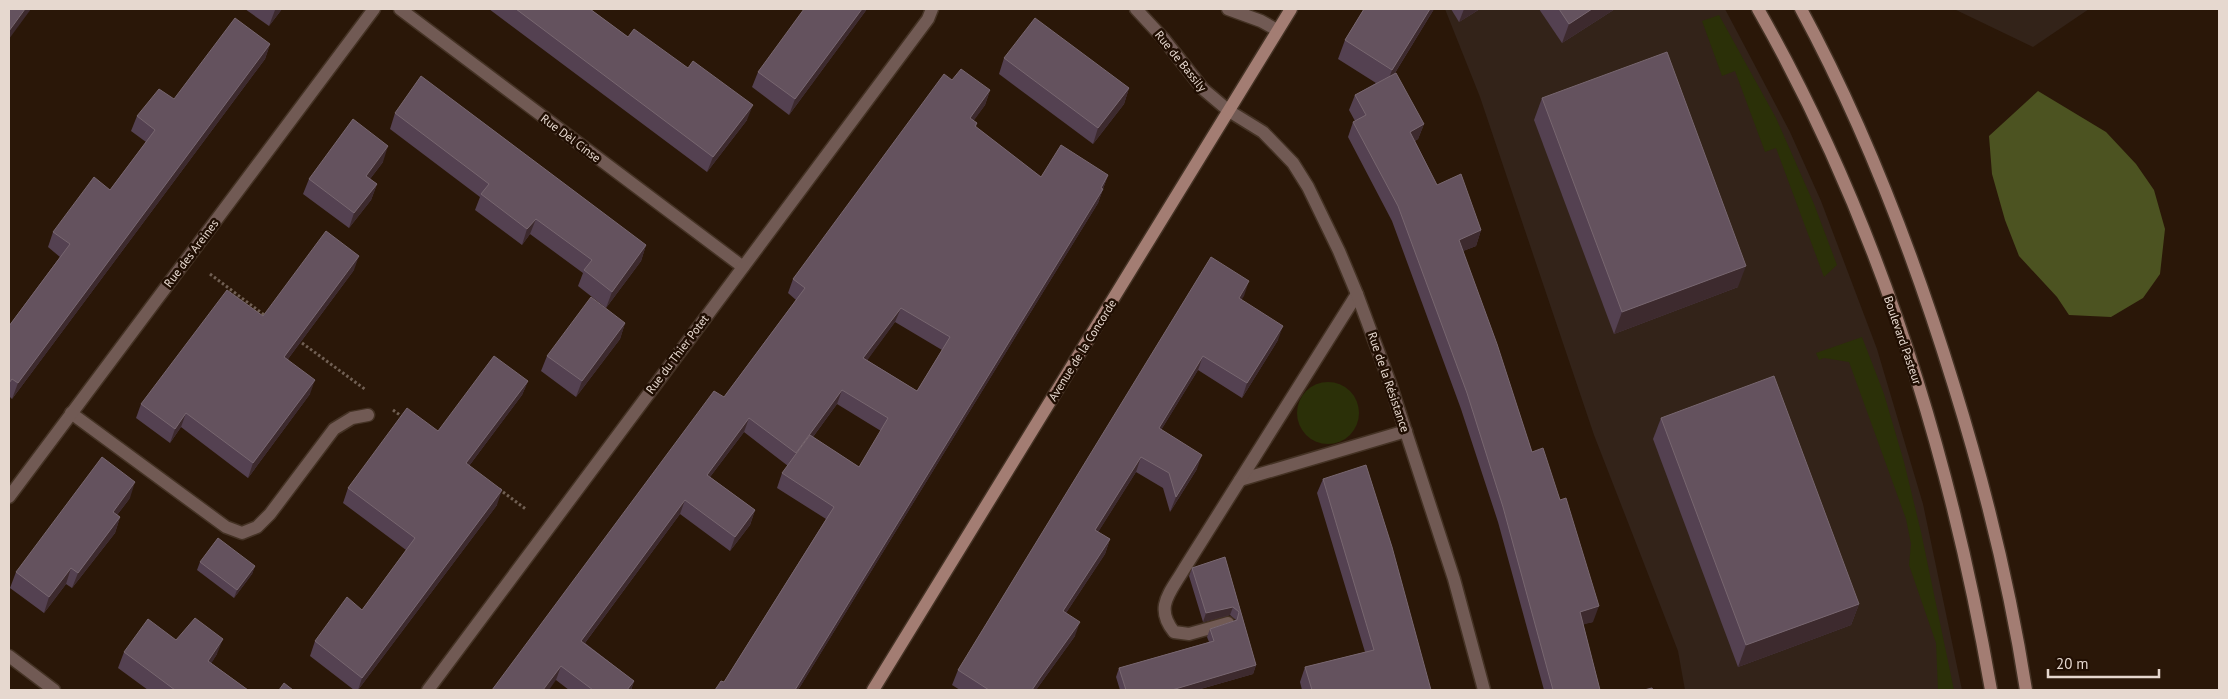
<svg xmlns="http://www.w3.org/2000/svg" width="2228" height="699" viewBox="0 0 2228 699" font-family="'PT Sans',sans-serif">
<rect width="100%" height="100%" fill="#2a1708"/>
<g fill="#332319">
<path d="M1445,9H1725L1790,132L1821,201L1877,349L1923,504L1962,690H1685L1678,651L1594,435L1480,97Z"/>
<path d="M1954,9H2089L2033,47Z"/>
</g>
<g fill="#2b3008">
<path d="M1719,15L1776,118L1814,204L1837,265L1824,277L1776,148L1765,152L1735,71L1722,76L1702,21Z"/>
<path d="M1862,337L1884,394L1904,462L1921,532L1954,690H1938L1936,643L1909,565L1911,544L1906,519L1849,362L1824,358L1819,360L1816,353Z"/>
<circle cx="1328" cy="413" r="31"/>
</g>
<path fill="#4c5321" d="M2038,91L2106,132L2136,164L2154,190L2165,229L2160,274L2143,298L2111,317L2069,315L2057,297L2019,256L2005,220L1992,174L1989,136Z"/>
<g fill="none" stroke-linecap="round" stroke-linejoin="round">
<defs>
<g id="lane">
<path d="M71,413L226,527L242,533L257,527L270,514L334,429L352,418L368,415"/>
<path d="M1240,480L1406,431"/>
<path d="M1228,623L1189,634L1174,632C1154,607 1170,593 1184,569L1357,294"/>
</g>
<g id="street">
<path d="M400,9L743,267"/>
<path d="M1136,9L1163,38L1203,89L1229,111L1263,132L1293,163L1308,187L1339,251L1357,294L1390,383L1454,579L1484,690"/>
<path d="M1228,9L1261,21L1277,30"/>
<path d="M9,497L374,9"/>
<path d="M9,656L54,690"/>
<path d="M428,690L928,19L932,9"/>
</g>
<g id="secondary">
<path d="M1758,9C1877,218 1950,453 1991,690"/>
<path d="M1801,9C1866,129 1914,256 1954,386C1985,486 2010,587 2026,690"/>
<path d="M873,690L1291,9"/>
</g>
</defs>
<use href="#lane" stroke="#443224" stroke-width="15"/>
<use href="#street" stroke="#443224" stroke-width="15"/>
<use href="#secondary" stroke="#443224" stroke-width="15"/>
<g stroke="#716054" stroke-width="3" stroke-dasharray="2.5 2.5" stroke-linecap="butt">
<path d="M210,274L267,317"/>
<path d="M298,340L366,390"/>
<path d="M393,410L404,418"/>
<path d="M499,489L527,510"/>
</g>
<use href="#lane" stroke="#715a54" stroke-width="12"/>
<use href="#street" stroke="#715a54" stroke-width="12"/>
<use href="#secondary" stroke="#a37d73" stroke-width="12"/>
</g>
<g fill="#544151" fill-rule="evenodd">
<path d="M245,9H282L269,26Z"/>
<path d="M489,9H590L628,37L747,120L707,172Z"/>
<path d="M867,9L789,115L752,87L758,72Z"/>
<path d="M1364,9H1434L1395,73L1424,124L1418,139L1415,141L1437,185L1481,230L1476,246L1463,251L1532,452L1593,622L1583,624L1600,690H1544L1498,522L1461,409L1392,221L1348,137L1353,122L1355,121L1349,110L1355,95L1376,83L1338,59L1345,40Z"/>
<path d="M1451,9H1480L1459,22Z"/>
<path d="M1539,9H1615L1562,43Z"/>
<path d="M270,44L265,59L12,399L9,396V326L60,257L48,247L53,232L110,190L146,142L131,131L137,116L174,99Z"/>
<path d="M1004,58L1129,88L1124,104L1093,144L999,74Z"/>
<path d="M952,80L990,90L985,105L973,121L977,123L976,127L1041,177L1108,175L1098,203L798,690H715L724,682L826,519L777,488L782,473L788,466L744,432L710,477L755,510L750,525L730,551L680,514L585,643L634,681L631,690H569L556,680L492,690L724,397L796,300L788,293L793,279ZM895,322L942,350L917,391L867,360ZM837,404L881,431L859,467L813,437Z"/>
<path d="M1542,98L1738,287L1614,334L1534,120Z"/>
<path d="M395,113L646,245L641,261L606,308L578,286L583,273L530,234L522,245L475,210L480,197L390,129Z"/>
<path d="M383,162L370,179L377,184L371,200L349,228L303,194L309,179Z"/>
<path d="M354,270L288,359L310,394L248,478L181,427L170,443L136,418L141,404L263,316Z"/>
<path d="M1244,296L1241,300L1278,340L1242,398L1198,370L1161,430L1197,469L1170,512L1163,488L1136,472L1098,532L1110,539L1105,554L1066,613L1075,636L1036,690H960L952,685L958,670Z"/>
<path d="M625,323L620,339L576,397L541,371L547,356Z"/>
<path d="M528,381L522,395L469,466L497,505L358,690H354L310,656L315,641L362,610L406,550L343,503L348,488L438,431Z"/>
<path d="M1661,418L1859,604L1851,625L1738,667L1653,439Z"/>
<path d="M1323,479L1431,690H1302L1300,682L1305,667L1365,652L1317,493Z"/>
<path d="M130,498L117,515L120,517L115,533L72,588L66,584L44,613L10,588L16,572Z"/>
<path d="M1225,557L1256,665L1253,674L1197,690H1120L1116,677L1119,668L1209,642L1207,637L1210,629L1236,620L1230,615L1203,622L1189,576L1192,568Z"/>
<path d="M200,562L255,566L252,574L234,598L197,570Z"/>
<path d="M176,640L217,654L211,663L248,690H148L118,668L124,652Z"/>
</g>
<g fill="#3d2a2e">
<path d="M25,9H31L9,39V31Z"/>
<path d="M276,9H282L269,26L275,10Z"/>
<path d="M862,9H867L789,115L795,99Z"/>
<path d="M1430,9H1434L1385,89L1392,70Z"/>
<path d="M1464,9H1480L1459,22Z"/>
<path d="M1592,9H1615L1562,43L1569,24Z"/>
<path d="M270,44L265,59L12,399L18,383Z"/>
<path d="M1129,88L1124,104L1093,144L1098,128Z"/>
<path d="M990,90L985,105L965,133L970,118Z"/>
<path d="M753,105L747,120L707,172L713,157Z"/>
<path d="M1424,124L1418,139L1405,147L1410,132Z"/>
<path d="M388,146L383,162L360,192L366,176Z"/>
<path d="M1108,175L1098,203L798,690H795Z"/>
<path d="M377,184L371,200L349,228L354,213Z"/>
<path d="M536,219L530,234L522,245L527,229Z"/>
<path d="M1481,230L1476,246L1453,255L1459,240Z"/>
<path d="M646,245L641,261L606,308L612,292Z"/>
<path d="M359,256L354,270L279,371L284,357Z"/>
<path d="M1746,266L1738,287L1614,334L1622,312Z"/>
<path d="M1249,281L1244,296L1233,313L1239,298Z"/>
<path d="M901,308L895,322L858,373L863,358Z"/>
<path d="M625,323L620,339L576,397L582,381Z"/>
<path d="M1283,326L1278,340L1242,398L1247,383Z"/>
<path d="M1203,356L1198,370L1153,443L1159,428Z"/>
<path d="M315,380L310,394L248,478L253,463Z"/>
<path d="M528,381L522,395L460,478L466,463Z"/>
<path d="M842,390L837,404L790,468L796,453Z"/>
<path d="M186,413L181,427L170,443L175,429Z"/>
<path d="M749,418L744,432L701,489L707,475Z"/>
<path d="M1202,455L1197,469L1170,512L1176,497Z"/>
<path d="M1141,457L1136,472L1090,545L1095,530Z"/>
<path d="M135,482L130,498L107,528L113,512Z"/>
<path d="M502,490L497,505L358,690L362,678Z"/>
<path d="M685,500L680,514L576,655L581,641Z"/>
<path d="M755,510L750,525L730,551L735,537Z"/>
<path d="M120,517L115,533L72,588L78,573Z"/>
<path d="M1110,539L1105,554L1058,625L1063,611Z"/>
<path d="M255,566L252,574L234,598L237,590Z"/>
<path d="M71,568L66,584L44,613L49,597Z"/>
<path d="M1859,604L1851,625L1738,667L1746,645Z"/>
<path d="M1599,606L1593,622L1574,627L1580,612Z"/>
<path d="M1233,607L1230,615L1203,622L1206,613Z"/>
<path d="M1080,622L1075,636L1036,690H1032L1040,678Z"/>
<path d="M223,639L217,654L203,677L208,661Z"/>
<path d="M1256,665L1253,674L1197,690H1172Z"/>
<path d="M561,666L556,680L549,690H543Z"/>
<path d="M634,681L631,690H627Z"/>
</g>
<g fill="#64525e" stroke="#786770" fill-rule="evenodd">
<path d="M9,9H25L9,31Z"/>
<path d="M516,9H590L628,37L634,29L688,68L693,61L753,105L713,157Z"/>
<path d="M804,9H862L795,99L758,72Z"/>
<path d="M1364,9H1430L1392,70L1345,40Z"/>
<path d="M1559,9H1592L1569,24Z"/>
<path d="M235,18L270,44L18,383L12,379L9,383V326L70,244L53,232L94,177L110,190L155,130L137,116L159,89L174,99Z"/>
<path d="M1035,18L1129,88L1098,128L1004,58Z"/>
<path d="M1667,52L1746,266L1622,312L1542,98Z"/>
<path d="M961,69L990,90L970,118L977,123L975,126L1041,177L1061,145L1108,175L1101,188L1103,189L795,690H715L721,681L724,682L834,507L782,473L810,435L859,467L888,418L842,390L796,453L749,418L707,475L755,510L735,537L685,500L581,641L634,681L627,690H593L561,666L543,690H492L714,391L724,397L805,288L793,279L944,74L952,80ZM901,308L950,337L917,391L863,358Z"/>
<path d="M1396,73L1424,124L1410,132L1437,185L1461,174L1481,230L1459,240L1497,344L1532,452L1543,448L1560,500L1566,498L1599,606L1580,612L1600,690H1553L1503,507L1467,393L1398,206L1353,122L1366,115L1355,95Z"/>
<path d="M421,76L646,245L612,292L584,270L592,260L536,219L527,229L481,194L489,184L395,113Z"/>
<path d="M353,119L388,146L366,176L377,184L354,213L309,179Z"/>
<path d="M326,231L359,256L284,357L315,380L253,463L186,413L175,429L141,404L227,290L263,316Z"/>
<path d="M1211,257L1249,281L1239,298L1283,326L1247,383L1203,356L1159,428L1202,455L1176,497L1169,473L1141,457L1095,530L1110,539L1063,611L1080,622L1040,678L1032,690H989L958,670Z"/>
<path d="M591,297L625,323L582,381L547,356Z"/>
<path d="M494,356L528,381L466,463L502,490L362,678L315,641L347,597L362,610L415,538L348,488L407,408L438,431Z"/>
<path d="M1774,376L1859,604L1746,645L1661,418Z"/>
<path d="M102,457L135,482L113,512L120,517L78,573L71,568L49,597L16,572Z"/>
<path d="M1366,465L1392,547L1431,690H1312L1305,667L1374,650L1323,479Z"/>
<path d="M218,538L255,566L237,590L200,562Z"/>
<path d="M1225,557L1256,665L1172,690H1126L1119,668L1214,641L1210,629L1237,620L1239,612L1233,607L1206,613L1192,568Z"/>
<path d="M195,618L223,639L208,661L248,690H175L124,652L148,619L176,640Z"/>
<path d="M284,683L293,690H279Z"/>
<path d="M1652,688L1653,690H1644Z"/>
</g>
<g text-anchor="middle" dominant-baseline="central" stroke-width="5" stroke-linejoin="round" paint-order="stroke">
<g font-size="12" fill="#e6d8cf" stroke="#200e02">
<text transform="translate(1181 61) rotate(51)">Rue de Bassily</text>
<text transform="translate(571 138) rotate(37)">Rue Dèl Cinse</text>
<text transform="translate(191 253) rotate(-53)">Rue des Areines</text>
<text transform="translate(1903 340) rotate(71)">Boulevard Pasteur</text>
<text transform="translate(1082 350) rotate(-58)">Avenue de la Concorde</text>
<text transform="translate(677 354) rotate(-53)">Rue du Thier Potet</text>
<text transform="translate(1389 382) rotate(71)">Rue de la Résistance</text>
</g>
</g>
<rect width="2228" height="699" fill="none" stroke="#e6d8cf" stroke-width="20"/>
<path d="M2048 669v8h111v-8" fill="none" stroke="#e6d8cf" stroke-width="2.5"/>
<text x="2056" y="669" font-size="15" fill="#e6d8cf" stroke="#200e02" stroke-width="4" paint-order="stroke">20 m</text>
</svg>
